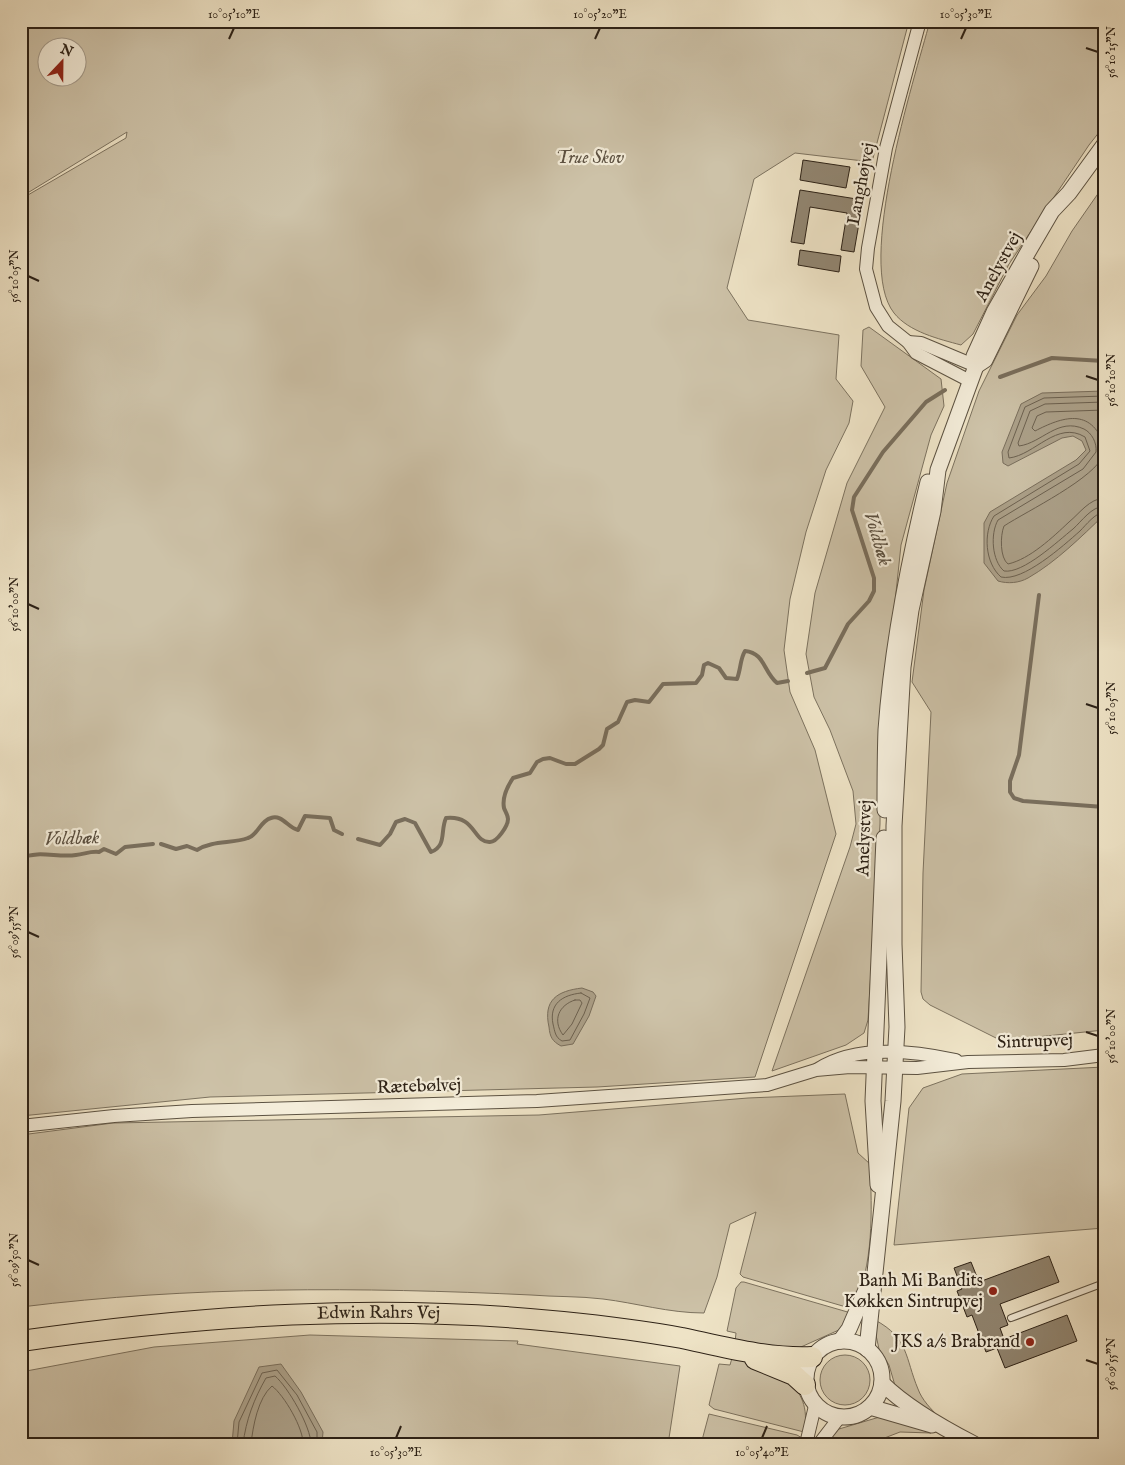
<svg xmlns="http://www.w3.org/2000/svg" width="1125" height="1465" viewBox="0 0 1125 1465" font-family="'IM FELL English',serif">
<rect width="100%" height="100%" fill="#eee3c6"/>
<filter id="stains"><feTurbulence type="fractalNoise" baseFrequency=".004" numOctaves="4"/><feColorMatrix values="0 0 0 0 .2 0 0 0 0 .09 0 0 0 0 .02 0 0 0 .5 -.17"/></filter>
<radialGradient id="worn" r=".72"><stop offset=".6" stop-color="#630" stop-opacity="0"/><stop offset="1" stop-color="#630" stop-opacity=".3"/></radialGradient>
<g fill="#cdc2a8" stroke="#7c725f" fill-rule="evenodd">
<path d="M21,21H909L872,162L795,153L754,179L727,288L748,320L839,335L836,379L853,401L849,423L826,470L806,532L790,599L784,650L790,692L815,750L836,834L755,1077L597,1087L210,1097L21,1116V199L126,138L127,132L21,197ZM48,48H78V78H48Z"/>
<path d="M930,21H1104V126L1089,145L1009,264L973,334L961,345C939,339 909,332 894,313C855,264 914,80 930,21Z"/>
<path d="M1104,185V1030L1008,1040L998,1039L930,1005L923,999L921,992L923,873L931,712L912,682L924,590L947,483L979,391L1017,315L1046,276L1072,231Z"/>
<path d="M869,327L941,379L944,406L931,435L901,545L881,735L880,824L868,1020L864,1033L846,1045L772,1071L850,847L856,824L853,791L830,730L814,697L806,654L815,593L847,483L885,407L861,366L863,330Z"/>
<path d="M1104,1067V1228L894,1245L909,1108L923,1088L962,1074Z"/>
<path d="M845,1094L858,1153L870,1164C872,1212 874,1264 853,1309L743,1277L740,1274L756,1212L730,1224L717,1277L704,1313C669,1313 636,1303 603,1299C579,1296 555,1297 531,1295C361,1287 190,1286 21,1307V1135L113,1123L539,1115L748,1098Z"/>
<path d="M741,1282H744L851,1313L841,1329L792,1351L735,1342L736,1333L727,1331L736,1288Z"/>
<path d="M875,1320C909,1338 905,1358 918,1389C922,1400 931,1409 939,1417L896,1389L889,1365L879,1349L874,1326Z"/>
<path d="M310,1335L518,1341L517,1344L680,1366L669,1438L675,1444H21V1372L154,1347Z"/>
<circle cx="845" cy="1380" r="25"/>
<path d="M732,1358C772,1368 814,1383 804,1432L714,1409L709,1405L719,1364L730,1365Z"/>
<path d="M709,1414L797,1435L802,1438L799,1444H701Z"/>
<path d="M883,1416L931,1433L900,1432L869,1444L826,1443L839,1429Z"/>
</g>
<g fill="#aca18a" stroke="#796e5c">
<path d="M1104,391V515C1081,537 1056,562 1028,578C1019,583 1008,584 998,581L984,563V523L990,512L1076,460L1086,450L1082,441L1073,436L1062,438L1008,466L1003,463L1002,452L1021,404L1042,393Z"/>
<path d="M582,988L593,992L596,996L589,1016L573,1044L561,1046C552,1041 550,1037 549,1027C543,1000 557,991 582,988Z"/>
<path d="M281,1364L301,1392L323,1432L322,1444H232L234,1421L259,1367Z"/>
</g>
<g fill="none" stroke-linecap="round" stroke-linejoin="round">
<g stroke="#6c6150" stroke-width="1">
<path d="M1104,396L1044,398L1025,407L1008,452L1009,458C1035,455 1057,420 1085,437L1090,451L1079,464L994,516C983,533 985,563 1001,577C1023,582 1063,546 1080,531C1086,525 1095,513 1104,512"/>
<path d="M1104,402L1045,404L1030,411L1018,443L1019,446C1042,443 1058,417 1084,429C1092,433 1097,443 1096,452L1083,469L998,520C990,534 992,561 1004,571C1023,574 1058,541 1073,529C1082,521 1091,507 1104,506"/>
<path d="M1104,410L1046,412L1037,416L1032,428L1035,431C1062,417 1091,407 1104,445"/>
<path d="M1104,454C1096,478 1027,511 1004,526C1000,536 1000,558 1008,564C1030,559 1053,537 1069,522C1080,513 1089,499 1104,498"/>
<path d="M581,993L590,998L584,1014L570,1040L562,1041C555,1037 555,1032 553,1024C549,1004 562,995 581,993Z"/>
<path d="M575,1000H580L582,1003L572,1024L563,1035C552,1020 559,1005 575,1000Z"/>
<path d="M237,1444L239,1422L262,1373L277,1370L297,1395L317,1432V1444"/>
<path d="M243,1444C246,1420 254,1399 266,1378L275,1376C288,1387 311,1427 311,1444"/>
<path d="M251,1444C253,1426 258,1398 272,1386C284,1395 304,1429 303,1444"/>
</g>
<g stroke="#796e5c" stroke-width="4">
<path d="M1000,377L1052,358L1104,361"/>
<path d="M1039,595L1019,755L1010,781V792L1014,798L1023,801L1104,807"/>
<path d="M807,673L825,668L848,624L869,601L874,591V578L852,510L854,497L883,452L926,402L945,390"/>
<path d="M358,839L380,845L390,834L396,822L405,819L415,823L431,852C447,846 440,831 446,818C476,815 473,843 490,842C497,842 508,826 508,819C508,815 505,811 504,808C502,798 507,787 513,778L530,773L537,762L543,759L550,758L566,764H575L599,749L603,745L607,729L618,722L627,702L635,700L649,702L663,684L696,683L702,675L704,665L708,663L719,668L726,678L737,679C741,669 740,659 745,651C765,653 763,671 777,683L788,681"/>
<path d="M161,844L176,849L187,846L197,850C213,840 232,844 248,838C258,835 260,821 271,818C282,814 288,828 298,830L305,816L330,818L334,830L342,834"/>
<path d="M21,858C39,850 58,858 76,855C85,854 90,851 99,852L104,849L116,854L125,847L153,844"/>
</g>
</g>
<g fill="#918672" stroke="#2c2116">
<path d="M803,160L850,167L846,188L800,180Z"/>
<path d="M800,190L863,200L854,252L841,250L847,213L810,207L804,244L791,242Z"/>
<path d="M800,250L841,256L839,272L798,265Z"/>
<path d="M1049,1256L1059,1282L1000,1304L1008,1325L1000,1328L1004,1339L1067,1315L1077,1341L1005,1368L997,1348L986,1352L972,1315L967,1317L957,1291L962,1289L954,1268L971,1262L979,1282Z"/>
</g>
<g fill="none" stroke-linecap="round" stroke-linejoin="round">
<defs>
<path id="service" d="M1011,1318L1104,1283"/>
<g id="minor">
<path d="M920,21L886,148L868,248L866,269L876,307L888,326L908,342L916,353L970,381"/>
<path d="M908,342L921,343L976,366"/>
<path d="M818,1069C857,1044 913,1051 956,1060"/>
<path d="M21,1126L114,1116L192,1111L537,1101L767,1085L816,1070L850,1067L917,1068L968,1062L1064,1060L1104,1055"/>
<path d="M806,1444L815,1406"/>
<path d="M819,1444L839,1418"/>
</g>
<g id="tertiary">
<path d="M976,366L985,360L1031,266"/>
<path d="M885,810C885,784 885,757 886,730C892,646 908,564 928,482"/>
<path d="M878,1185L873,1101L884,838"/>
<circle cx="844" cy="1379" r="38"/>
<path d="M840,1341L849,1329L868,1285"/>
<path d="M867,1349L893,1101L897,1027L894,944V826L903,667L911,610L933,511L938,470L976,366L974,356L994,312L1028,252L1052,211L1069,193L1104,145"/>
<path d="M882,1383C906,1407 943,1428 974,1444"/>
<path d="M870,1407L932,1425"/>
</g>
<g id="trunk">
<path id="s1" d="M21,1341C201,1315 382,1303 563,1322C603,1326 643,1331 682,1338C724,1347 768,1359 812,1357"/>
<path d="M755,1359L794,1375L805,1385"/>
</g>
</defs>
<use href="#service" stroke="#5c5242" stroke-width="8"/>
<use href="#minor" stroke="#5c5242" stroke-width="14"/>
<use href="#tertiary" stroke="#5c5242" stroke-width="17"/>
<use href="#trunk" stroke="#2c2116" stroke-width="22"/>
<use href="#service" stroke="#f4edda" stroke-width="6"/>
<use href="#minor" stroke="#f4edda" stroke-width="12"/>
<use href="#tertiary" stroke="#f4edda" stroke-width="15"/>
<use href="#trunk" stroke="#eee3c6" stroke-width="20"/>
</g>
<path fill="none" stroke="#2c2116" stroke-width="2" d="M229,39L234,28M595,39L600,28M961,39L966,28M1086,48L1098,52M28,276L39,281M1086,376L1098,380M28,604L39,609M1086,704L1098,708M28,932L39,937M1086,1032L1098,1036M28,1260L39,1265M1086,1360L1098,1364M396,1438L401,1426M762,1438L767,1426"/>
<g fill="#8f2418" stroke="#f4edda" stroke-width="2">
<circle cx="993" cy="1291" r="5"/>
<circle cx="1030" cy="1342" r="5"/>
</g>
<g text-anchor="middle" dominant-baseline="central" stroke-width="4.5" stroke-linejoin="round" paint-order="stroke">
<g font-size="18" font-style="italic" fill="#5c5142" stroke="#f4edda">
<text x="590" y="158">True Skov</text>
</g>
<g font-size="18" fill="#2c2116" stroke="#f4edda">
<text transform="translate(862 184) rotate(-79)">Langhøjvej</text>
<text transform="translate(999 267) rotate(-61)">Anelystvej</text>
<text transform="translate(865 838) rotate(-88)">Anelystvej</text>
<text transform="translate(1035 1042) rotate(-2)">Sintrupvej</text>
<text transform="translate(419 1087) rotate(-2)">Rætebølvej</text>
<text stroke="none"><textPath href="#s1" startOffset="359">Edwin Rahrs Vej</textPath></text>
</g>
<g font-size="18" fill="#2c2116" stroke="#f4edda" text-anchor="end">
<text x="983" y="1281">Banh Mi Bandits<tspan x="983" dy="21">Køkken Sintrupvej</tspan></text>
<text x="1020" y="1342">JKS a/s Brabrand</text>
</g>
<g font-size="19" font-style="italic" fill="#594e3f" stroke="#f4edda">
<text transform="translate(877 539) rotate(73)">Voldbæk</text>
<text transform="translate(72 839) rotate(-2)">Voldbæk</text>
</g>
</g>
<rect width="1125" height="1465" fill="none" stroke="#eee3c6" stroke-width="55"/>
<g transform="translate(62 62) rotate(22)"><circle r="24" fill="#f4edda" stroke="#a49b8c"/>
<path d="M0-4L9 19L0 12L-9 19Z" fill="#8f2418"/>
<text y="-8" font-size="14" font-weight="bold" text-anchor="middle" fill="#2c2116">N</text>
</g>
<rect x="28" y="28" width="1070" height="1410" fill="none" stroke="#2c2116" stroke-width="2"/>
<g font-size="12" text-anchor="middle" fill="#2c2116">
<text x="234" y="18">10°05'10"E</text>
<text x="600" y="18">10°05'20"E</text>
<text x="966" y="18">10°05'30"E</text>
<text transform="translate(1111 52) rotate(-90)" y="4">56°10'15"N</text>
<text transform="translate(14 276) rotate(-90)" y="4">56°10'05"N</text>
<text transform="translate(1111 380) rotate(-90)" y="4">56°10'10"N</text>
<text transform="translate(14 604) rotate(-90)" y="4">56°10'00"N</text>
<text transform="translate(1111 708) rotate(-90)" y="4">56°10'05"N</text>
<text transform="translate(14 932) rotate(-90)" y="4">56°09'55"N</text>
<text transform="translate(1111 1036) rotate(-90)" y="4">56°10'00"N</text>
<text transform="translate(14 1260) rotate(-90)" y="4">56°09'50"N</text>
<text transform="translate(1111 1364) rotate(-90)" y="4">56°09'55"N</text>
<text x="396" y="1456">10°05'30"E</text>
<text x="762" y="1456">10°05'40"E</text>
</g>
<rect width="100%" height="100%" filter="url(#stains)"/>
<rect width="100%" height="100%" fill="url(#worn)"/>
</svg>
